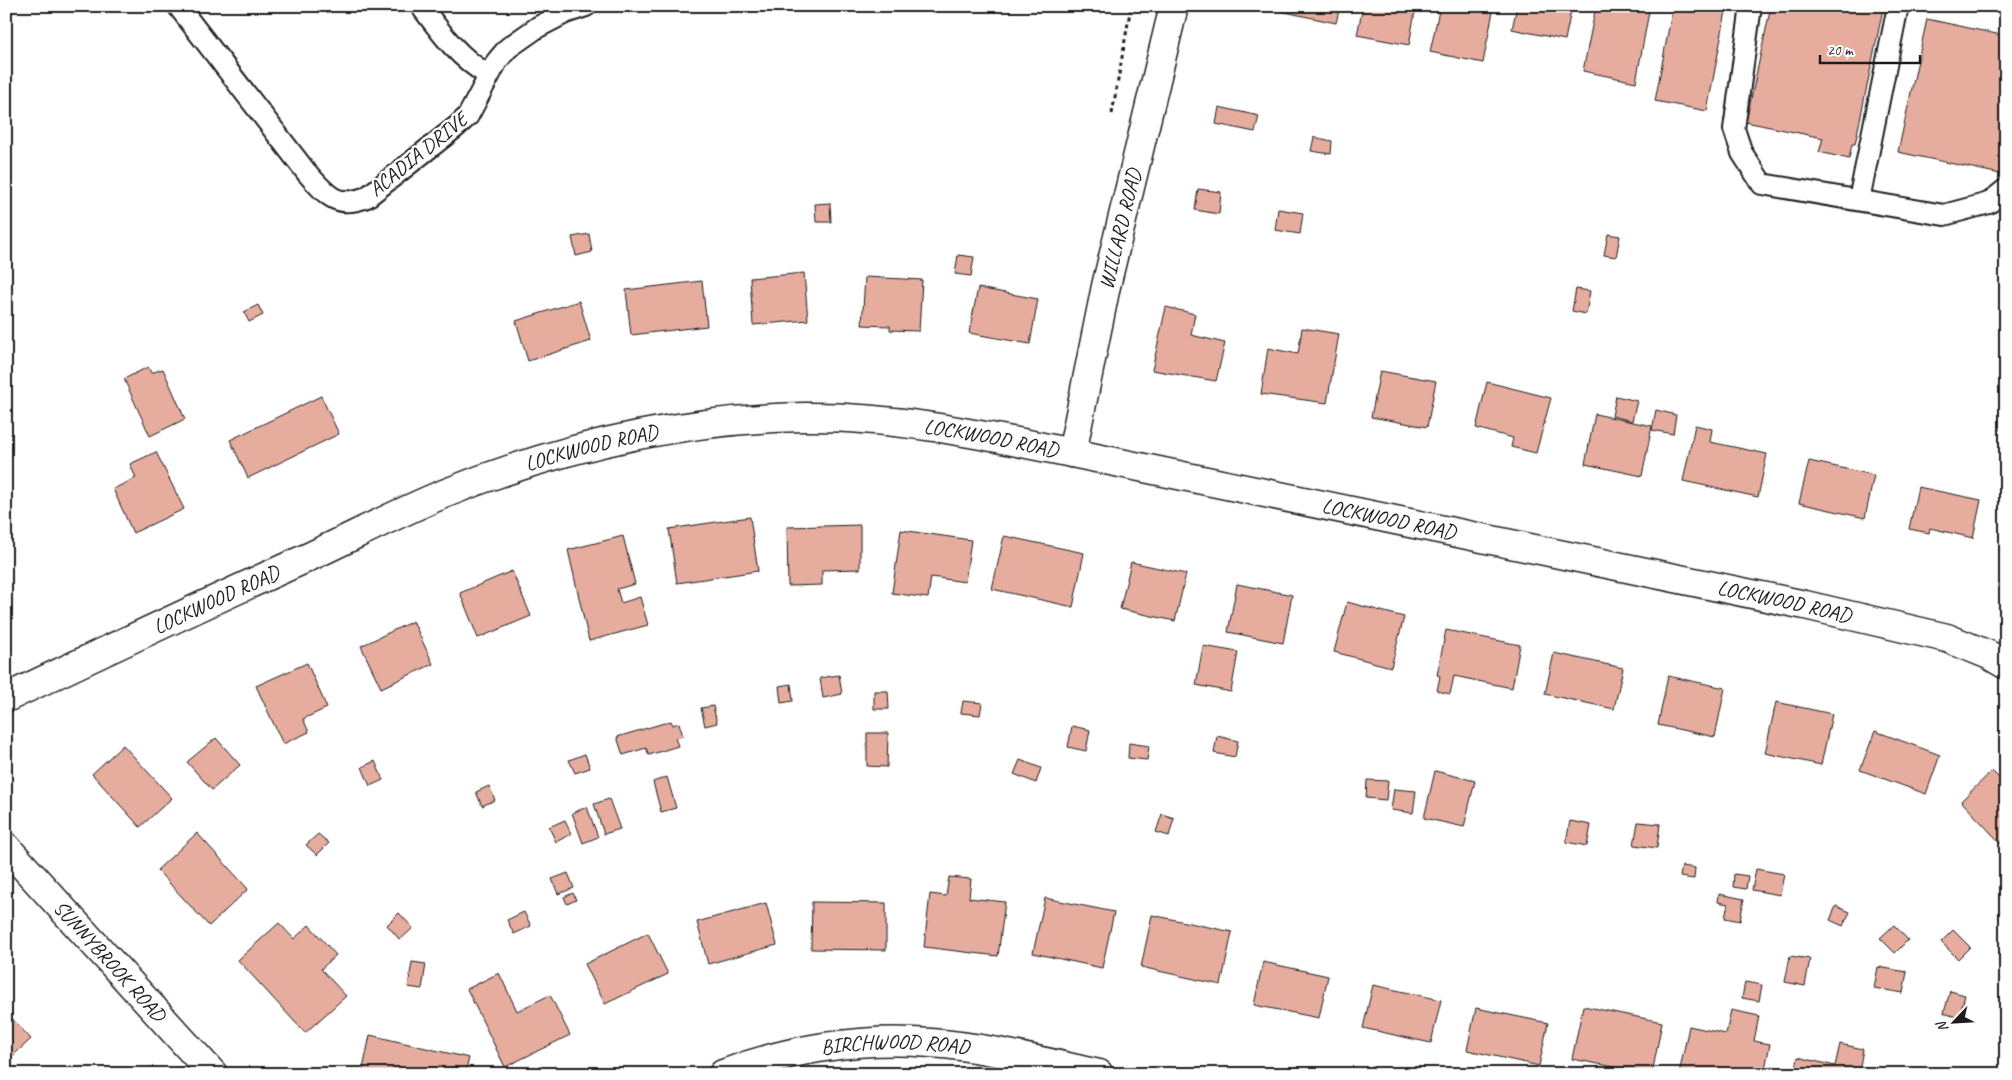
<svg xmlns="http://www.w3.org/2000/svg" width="2012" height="1080" viewBox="0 0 2012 1080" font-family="Caveat,sans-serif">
<rect width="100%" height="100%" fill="#fff"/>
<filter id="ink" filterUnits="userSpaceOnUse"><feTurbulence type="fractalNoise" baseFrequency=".02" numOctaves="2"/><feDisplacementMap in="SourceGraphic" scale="10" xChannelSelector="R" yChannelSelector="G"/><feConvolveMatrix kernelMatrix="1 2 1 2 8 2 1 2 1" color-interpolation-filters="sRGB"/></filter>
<g filter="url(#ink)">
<g fill="#e6ad9f" stroke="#1c1c1c">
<path d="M6,6L10,29L6,30Z"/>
<path d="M1257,6H1340L1336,23Z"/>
<path d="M1363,6H1416L1409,45L1357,35Z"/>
<path d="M1440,6H1494L1483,63L1430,52Z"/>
<path d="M1517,6H1572L1565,40L1512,29Z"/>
<path d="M1596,6H1650L1636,82L1583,71Z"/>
<path d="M1673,6H1727L1707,111L1655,101Z"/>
<path d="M1771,6H1868L1883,9L1855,144H1852L1849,159L1819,152L1823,138L1746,122Z"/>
<path d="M1927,19L2006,36L2005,175L1898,152Z"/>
<path d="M1219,107L1259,116L1255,132L1216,124Z"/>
<path d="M1314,137L1332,141L1331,154L1311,151Z"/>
<path d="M1198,189L1221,192L1219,214L1195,210Z"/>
<path d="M830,203L831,222H816L815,204Z"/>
<path d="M1278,209L1303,213L1300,234L1275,230Z"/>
<path d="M589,234L592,252L576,256L572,237Z"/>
<path d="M1608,234L1620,236L1616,257L1604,255Z"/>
<path d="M958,255L974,257L971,276L955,274Z"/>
<path d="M804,273L808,320L753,325L750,278Z"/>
<path d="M865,277L922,280L919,331L890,330V326L862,325Z"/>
<path d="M702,281L707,326L631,335L626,290Z"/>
<path d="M978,288L1038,299L1030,344L969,333Z"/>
<path d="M1576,289L1590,291L1586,314L1572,311Z"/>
<path d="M579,301L591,341L528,361L516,321Z"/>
<path d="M258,305L263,315L249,322L244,312Z"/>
<path d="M1166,307L1195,314L1191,335L1225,343L1216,381L1152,370Z"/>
<path d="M1302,328L1339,334L1327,403L1261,394L1268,348L1298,354Z"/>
<path d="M148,367L151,373L163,369L185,419L150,436L124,379Z"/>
<path d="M1380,371L1436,381L1427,427L1371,417Z"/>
<path d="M1487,382L1551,398L1536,453L1511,447L1513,438L1476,428Z"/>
<path d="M321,396L339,434L248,478L230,440Z"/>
<path d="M1616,396L1637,401L1632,421L1612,416Z"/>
<path d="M1656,410L1676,415L1673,434L1652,430Z"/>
<path d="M1595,414L1652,426L1642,476L1585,464Z"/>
<path d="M1695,425L1712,429L1710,442L1767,454L1758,497L1683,481Z"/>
<path d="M156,452L184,509L133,533L113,489L136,478L130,464Z"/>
<path d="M1809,461L1874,475L1865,518L1799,503Z"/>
<path d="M1918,487L1981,500L1973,538L1930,528L1929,533L1909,529Z"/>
<path d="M750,517L758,571L677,583L669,529Z"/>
<path d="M860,525V569L822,570V585L788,586L787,527Z"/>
<path d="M901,530L971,540L965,582L931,577L928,598L892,593Z"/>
<path d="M623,536L635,584L617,589L621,603L640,597L648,625L589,641L568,550Z"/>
<path d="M1004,536L1084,553L1073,607L992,589Z"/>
<path d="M1131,562L1186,574L1175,621L1120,609Z"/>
<path d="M512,571L531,616L478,638L460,593Z"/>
<path d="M1237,584L1292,595L1283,643L1228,632Z"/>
<path d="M1347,602L1404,617L1391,667L1334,652Z"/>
<path d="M413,621L433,664L381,688L361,646Z"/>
<path d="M1446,630L1520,645L1512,688L1454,676L1450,694L1437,691L1440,676L1437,675Z"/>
<path d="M1203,646L1238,652L1231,692L1196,685Z"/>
<path d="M1554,653L1623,668L1614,709L1545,694Z"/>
<path d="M307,663L327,708L303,719L309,732L283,744L256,686Z"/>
<path d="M839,675L842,694L823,698L820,678Z"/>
<path d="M1668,676L1725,688L1715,737L1658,725Z"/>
<path d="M791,684L793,701L781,703L779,686Z"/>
<path d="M874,691H888L889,709H874Z"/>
<path d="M963,701L982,703L980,715L961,713Z"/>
<path d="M1776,702L1832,714L1821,765L1765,753Z"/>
<path d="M713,706L717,723L705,726L701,708Z"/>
<path d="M671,721L673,725L679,723L683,736L675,738L678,746L649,755L646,748L623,755L617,737Z"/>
<path d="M1072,726L1090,730L1086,751L1068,747Z"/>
<path d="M1875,731L1940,755L1926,794L1860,770Z"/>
<path d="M867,733H888L887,767L867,766Z"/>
<path d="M1217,736L1238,741L1235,757L1214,753Z"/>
<path d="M216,738L240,765L212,790L187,762Z"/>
<path d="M1129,743L1149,746L1147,760L1128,758Z"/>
<path d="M123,745L172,798L140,827L92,774Z"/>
<path d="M585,754L590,768L575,773L569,760Z"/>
<path d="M1020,760L1041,768L1036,783L1014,774Z"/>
<path d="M375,761L383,780L370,786L362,767Z"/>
<path d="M1435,771L1475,781L1464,827L1424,818Z"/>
<path d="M1992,771L2006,785V849L1961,801Z"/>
<path d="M667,777L676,808L661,812L653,782Z"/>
<path d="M1367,780L1388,781L1386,800L1366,798Z"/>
<path d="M489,786L495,800L482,806L476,792Z"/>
<path d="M1394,789L1416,791L1413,813L1391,810Z"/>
<path d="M609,799L620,829L604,834L594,804Z"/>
<path d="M587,807L598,837L583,843L572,813Z"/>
<path d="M1162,814L1174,818L1169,836L1156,832Z"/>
<path d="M565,820L571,834L556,842L549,827Z"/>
<path d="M1570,821L1591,825L1587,846L1566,842Z"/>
<path d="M1638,822L1660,824L1657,848L1634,845Z"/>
<path d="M197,833L248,889L209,926L157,870Z"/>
<path d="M318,834L329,843L317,855L306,845Z"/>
<path d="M1682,866L1695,868L1694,879L1680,877Z"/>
<path d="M1756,869L1784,874L1780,895L1752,890Z"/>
<path d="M568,873L574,888L558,894L552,879Z"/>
<path d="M1734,874L1748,876L1746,889L1733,887Z"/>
<path d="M949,877L971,879L969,898L1005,902L998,956L924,947L930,894L946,896Z"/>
<path d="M573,893L576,900L567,904L564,897Z"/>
<path d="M1719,894L1744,899L1740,921L1725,918L1728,904L1718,902Z"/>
<path d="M1045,898L1114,912L1102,968L1033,953Z"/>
<path d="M812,902L886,903V950L811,949Z"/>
<path d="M766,903L777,945L708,964L697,922Z"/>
<path d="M1836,906L1850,912L1843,926L1830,920Z"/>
<path d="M524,912L531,926L514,934L507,920Z"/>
<path d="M399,913L413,928L400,940L387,925Z"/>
<path d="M1152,915L1232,932L1221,985L1141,967Z"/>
<path d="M279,923L294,939L309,925L336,955L321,969L346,996L305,1033L238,960Z"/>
<path d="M1894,925L1908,940L1895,953L1880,938Z"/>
<path d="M1953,930L1970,947L1958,959L1941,942Z"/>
<path d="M648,933L668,974L605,1004L585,964Z"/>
<path d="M1790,956L1810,959L1805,986L1785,982Z"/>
<path d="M412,962L426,964L422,989L408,987Z"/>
<path d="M1263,962L1328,976L1319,1018L1254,1005Z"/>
<path d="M1878,967L1907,972L1903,993L1874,988Z"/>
<path d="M499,973L517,1011L550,995L570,1035L505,1067L467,989Z"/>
<path d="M1745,982L1762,985L1759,1001L1742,998Z"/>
<path d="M1373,985L1441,1000L1431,1043L1363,1028Z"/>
<path d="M1950,991L1965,995L1959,1018L1944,1013Z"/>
<path d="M1583,1006L1662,1022L1652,1074L1572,1059Z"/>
<path d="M1476,1008L1548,1023L1539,1066L1467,1050Z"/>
<path d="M1731,1010L1759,1016L1754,1041L1770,1044L1764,1074H1679L1689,1026L1726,1034Z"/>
<path d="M6,1012L31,1039L6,1062Z"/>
<path d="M370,1035L469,1058L465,1074H362Z"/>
<path d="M1840,1044L1863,1049L1859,1072L1867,1074H1795L1798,1057L1835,1066Z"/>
</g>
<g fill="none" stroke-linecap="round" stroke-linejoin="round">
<defs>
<g id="service">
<path d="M178,6L307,173C327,195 336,209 367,197L456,127L468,116L497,61L508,48L538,27L565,13L586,6"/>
<path d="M421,6C442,34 458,57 488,75"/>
<path d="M1751,6L1734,129L1742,153L1762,184L1944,215L1989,203L2006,189"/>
<path d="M1859,200L1898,6"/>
</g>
<g id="minor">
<path id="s1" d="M1072,453L1106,286L1174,6"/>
<path id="s2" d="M6,698C103,652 200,606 298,562C346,540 393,515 441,495C556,448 679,419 804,417C895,416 983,435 1072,453L1805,605L1947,638L1989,655L2006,665"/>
<path id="s3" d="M6,847L213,1074"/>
<path id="s4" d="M723,1074C788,1049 861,1037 931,1043C987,1047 1044,1062 1099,1074"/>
</g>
</defs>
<use href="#service" stroke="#1c1c1c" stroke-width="24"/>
<use href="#minor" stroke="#1c1c1c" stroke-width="31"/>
<path stroke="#1c1c1c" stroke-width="3" stroke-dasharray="4 4" stroke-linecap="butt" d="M1112,114L1131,6"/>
<use href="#service" stroke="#fff" stroke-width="20"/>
<use href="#minor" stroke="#fff" stroke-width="28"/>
</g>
</g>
<g text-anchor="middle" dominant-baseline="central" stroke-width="4.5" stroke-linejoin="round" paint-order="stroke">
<g font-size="21" fill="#1c1c1c" stroke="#fff">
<text transform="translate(418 154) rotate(-39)">ACADIA DRIVE</text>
<text stroke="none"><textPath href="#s1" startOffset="229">WILLARD ROAD</textPath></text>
<text stroke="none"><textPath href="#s2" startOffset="1042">LOCKWOOD ROAD</textPath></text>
<text stroke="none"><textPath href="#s2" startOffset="638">LOCKWOOD ROAD</textPath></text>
<text stroke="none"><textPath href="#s2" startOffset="1448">LOCKWOOD ROAD</textPath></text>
<text stroke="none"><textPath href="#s2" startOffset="232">LOCKWOOD ROAD</textPath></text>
<text stroke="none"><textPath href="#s2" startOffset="1852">LOCKWOOD ROAD</textPath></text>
<text stroke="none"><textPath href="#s3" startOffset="154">SUNNYBROOK ROAD</textPath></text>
<text stroke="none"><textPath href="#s4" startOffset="176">BIRCHWOOD ROAD</textPath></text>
</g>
</g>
<rect width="2012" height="1080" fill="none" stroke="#fff" stroke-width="25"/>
<rect x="12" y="12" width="1987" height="1055" fill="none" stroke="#1c1c1c" stroke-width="2" filter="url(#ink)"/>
<g transform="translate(1954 1022) rotate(245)" stroke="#ffffff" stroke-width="4" paint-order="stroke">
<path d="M0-4L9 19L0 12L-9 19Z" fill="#1c1c1c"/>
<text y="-8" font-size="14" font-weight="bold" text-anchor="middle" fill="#1c1c1c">N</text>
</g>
<path d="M1820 55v8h100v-8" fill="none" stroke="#1c1c1c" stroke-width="2.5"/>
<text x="1827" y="55" font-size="15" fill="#1c1c1c" stroke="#ffffff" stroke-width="4" paint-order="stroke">20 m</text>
</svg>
